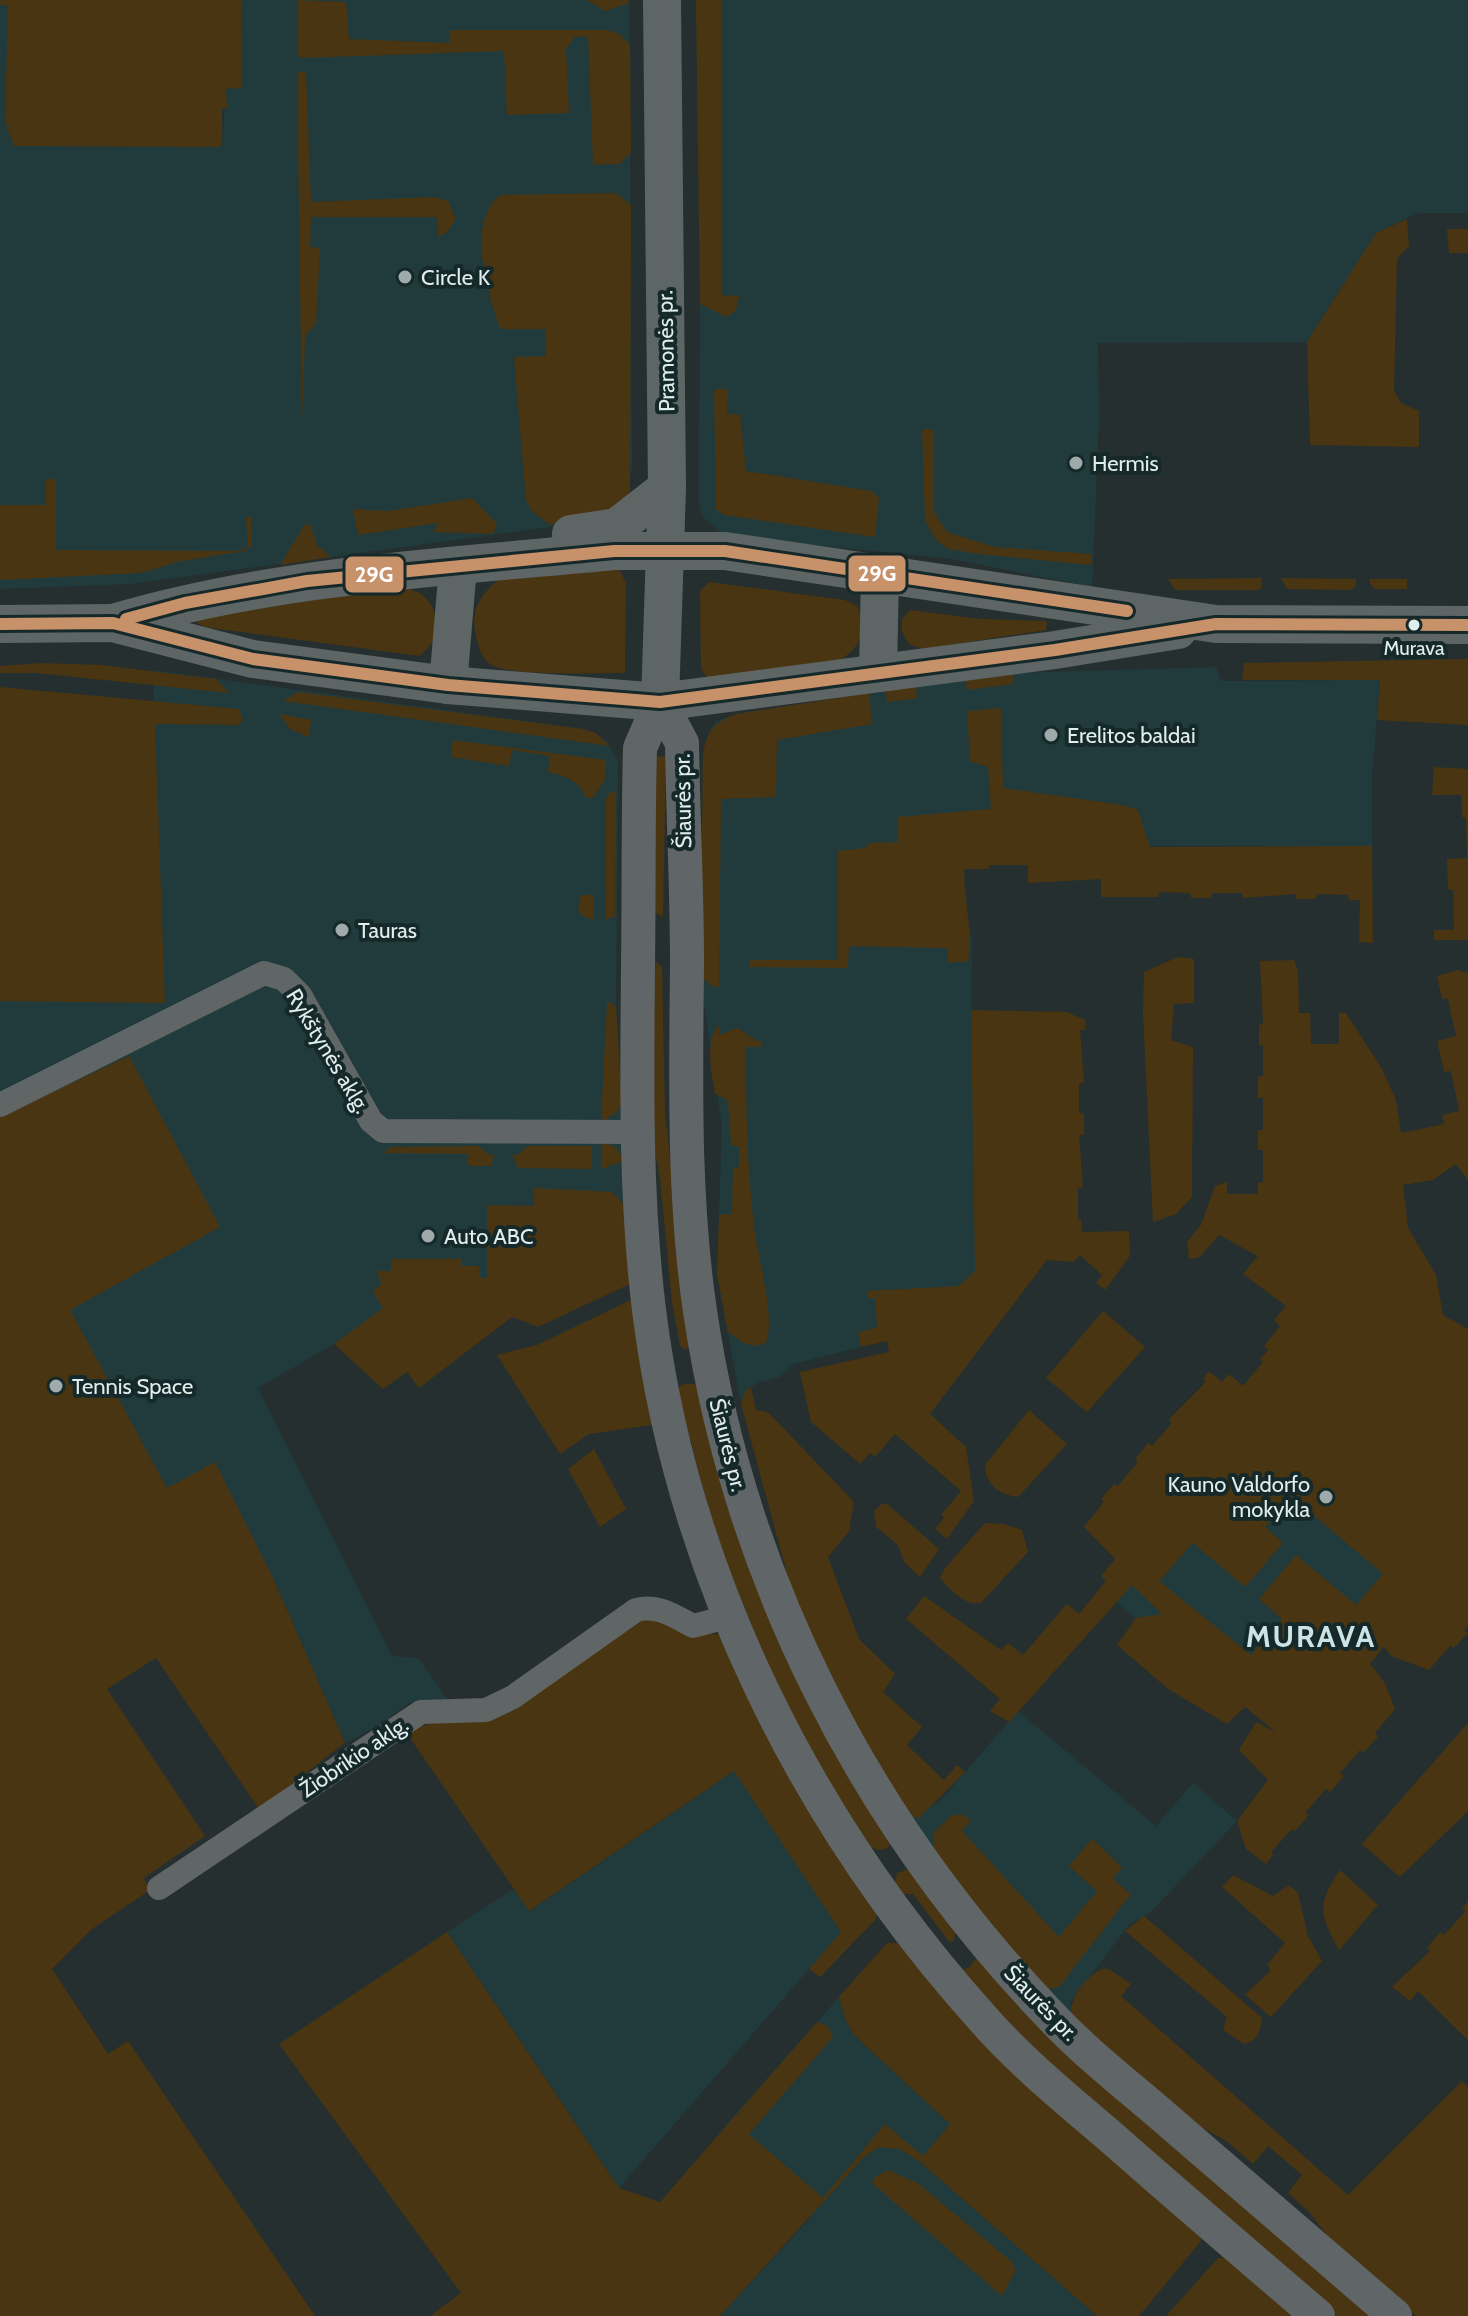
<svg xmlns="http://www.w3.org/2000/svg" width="1468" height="2316" viewBox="0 0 1468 2316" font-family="Cabin,sans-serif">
<rect width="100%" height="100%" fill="#252f2f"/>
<g fill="#213b3d">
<path d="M241,0H629L632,470L557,526L130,584L0,589V5H8L5,122L222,147L226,89L242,88Z"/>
<path d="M696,0H1468V213H1418L1376,233L1307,342L1098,343L1099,421L1092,587L952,559L724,536L702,516L699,502L700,299Z"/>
<path d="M1216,667L1221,681L1380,680L1372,776V846H965L964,902L972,940L971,1010L989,1025L1027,1214L952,1324L793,1364L780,1377L759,1382L745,1391L741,1404L717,1275L722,1126L700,976L703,753L708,734L715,722L736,714L1013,673Z"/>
<path d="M153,670L583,729L606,740L618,761L616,1006L632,1283L334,1344L258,1388L392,1656L418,1658L448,1700L409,1703L381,1724L345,1743L274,1580L106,1690L0,1766V1001L164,1002Z"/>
<path d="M1317,1332L1468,1542L1301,1750L1106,1594Z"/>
<path d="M1018,1711L1156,1826L1193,1783L1237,1821L1151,1912L1129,1925L1071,2001L1072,2020L904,1815L939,1802Z"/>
<path d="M734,1771L875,1920L820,1977L809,1969L619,2188L447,1932L513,1889L530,1911Z"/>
<path d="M839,1997L845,2019L854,2035L950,2124L919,2161L1097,2316H720L812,2216L719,2133Z"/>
</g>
<g fill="#493511" fill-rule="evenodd">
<path d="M0,0H241L242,88L226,89L227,108L222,109V147L14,146L5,122L8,5H0Z"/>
<path d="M297,0L346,2L349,39L449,43L450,30H606L620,34L630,45L631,152L620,164L593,165L588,36L575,37L566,49L569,113L507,115L504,51L302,58L297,55Z"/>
<path d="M587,0H629V3L605,11Z"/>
<path d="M696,0H721L722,295L739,296L736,311L726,317L700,304Z"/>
<path d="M306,71L311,202L435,197L448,201L456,219L447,232L438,237V217H311L310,247L320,248L316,323L305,337L302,425L297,73Z"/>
<path d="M616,193L631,205L630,497L627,506L550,525L531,510L526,500L514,357L546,356V329H500C488,292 465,224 500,195Z"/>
<path d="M1407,219L1409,246L1397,259L1394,391L1401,403L1419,411V447L1310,445L1307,342L1376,233Z"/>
<path d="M1447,229H1468V253H1449Z"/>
<path d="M714,389H728L727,414L740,415L746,471L871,491L879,497L875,537L724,515L716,509Z"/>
<path d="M922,429H934V512L947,532L995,547L1091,554V565L978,554L948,549L936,540L925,521Z"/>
<path d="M46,479H56V550L239,551L248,547L246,517H251L252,546L244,551L177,562L141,573L0,580V505H46Z"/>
<path d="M472,498L497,524L493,534L433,532L438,523L358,535L353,509L389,511Z"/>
<path d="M305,524L311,526L317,545L331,557L280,565Z"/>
<path d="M618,567L626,583L625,673C596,673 518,676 494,666C480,660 477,642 475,629C471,606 485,590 502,577Z"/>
<path d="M1262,578L1261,589L1256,590H1175L1168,579Z"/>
<path d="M1281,578L1356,579V586L1351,590L1287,589Z"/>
<path d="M1370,579H1407V589H1375L1370,584Z"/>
<path d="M709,582L845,600L857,606C868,630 861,647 839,661L710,681L701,669L700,591Z"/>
<path d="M402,587C408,589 417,591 421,594C442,609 441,643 419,656L204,627L195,621L197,617Z"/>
<path d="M910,610L980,619L1047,621L1046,630L923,649L909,644L902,632V619Z"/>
<path d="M1468,659V725L1377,720L1380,680H1242L1244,663Z"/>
<path d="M42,663L101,665L216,679L229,693L36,673H0V666Z"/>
<path d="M1013,673L1014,684L967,690L965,678Z"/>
<path d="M0,687L239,709L243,721L238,725L155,724L165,1003L0,1001Z"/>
<path d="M916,687L917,698L887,702L886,691Z"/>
<path d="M298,692L583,729L596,733L610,746L283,701Z"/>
<path d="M869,693L872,724L777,740L776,797L721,799L719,986L714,988L700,976L703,753C708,730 713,723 736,714Z"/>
<path d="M1001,708L1003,788L1122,805L1138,810L1150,847L1372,846L1373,943L1359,942L1360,900H1349L1348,895L1317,894L1316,899H1296L1295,894L1243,898L1242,893H1212L1211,898H1191L1190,893L1159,892L1158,897H1101V879L1028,883V865H989V869H964C964,901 973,931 968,962H948L947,948L849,946L848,968L749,967V960H838V851L865,848L869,843L897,842V817L991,809L988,767L970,761L967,711Z"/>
<path d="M279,714L311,720L309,737L290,729Z"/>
<path d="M453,740L606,760L605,779L593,798H586C578,779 567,777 548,772L550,756L512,750L509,766L451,757Z"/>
<path d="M666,756L663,917L654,912L652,757Z"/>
<path d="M1434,767L1468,769V940H1434V930H1454L1453,890L1448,889L1447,859L1467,858L1466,818L1462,817L1461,795H1432Z"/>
<path d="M616,791L615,917L606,919V799L610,792Z"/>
<path d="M581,895H593V920L581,915L578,908Z"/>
<path d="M1178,957L1194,959V1003L1174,1004L1171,1040L1193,1047L1192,1197L1176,1214L1153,1222L1143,1014L1144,972Z"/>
<path d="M1294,960L1298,971L1299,1013H1310L1311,1044H1339V1013H1346L1382,1069L1396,1100L1401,1133L1444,1124L1442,1115L1459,1111L1451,1071L1444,1072L1437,1041L1456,1036L1448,998L1442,999L1437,976L1457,970L1468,973V1180L1456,1164L1433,1180L1403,1185L1408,1228L1436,1275L1443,1315L1468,1329V1626L1464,1630L1468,1633L1454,1648L1450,1646L1429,1670L1391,1656L1384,1646L1370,1664L1385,1683L1395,1709L1375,1733L1378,1737L1364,1752L1360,1750L1340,1773L1344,1776L1330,1792L1326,1789L1306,1812L1308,1816L1295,1831L1292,1829L1271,1852L1273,1855L1266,1864L1246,1849L1237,1821L1268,1780L1239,1750L1256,1722L1276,1732L1245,1707L1227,1724L1168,1689L1117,1645L1136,1618L1162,1614L1132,1585L1009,1722L990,1711L1000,1699L906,1619L924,1596L1001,1650L1008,1643L1023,1655L1067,1604L1079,1614L1106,1581L1101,1576L1115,1559L1084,1527L1104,1502L1101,1499L1114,1484L1118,1486L1138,1462L1135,1459L1148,1443L1152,1446L1172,1423L1169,1419L1206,1382L1203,1379L1209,1371L1222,1382L1229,1374L1243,1386L1263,1362L1260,1359L1268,1350L1264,1346L1280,1326L1274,1320L1286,1306L1243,1274L1258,1256L1219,1235L1200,1257L1189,1259L1187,1242L1201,1225L1215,1186L1227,1182V1194H1258V1183L1263,1182V1150H1258V1130H1263V1098H1258V1077L1263,1076V1046L1259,1045V1025L1263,1024L1260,961ZM1291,1496L1383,1574L1356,1605L1296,1555L1259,1599L1282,1619L1251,1655L1159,1581L1193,1543L1245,1587L1283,1543L1265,1527Z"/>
<path d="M655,961L662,967L665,1113L691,1344L686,1350L680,1346L672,1302L660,1178L648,1114L651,965Z"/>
<path d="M607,1001L616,1006L622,1103L617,1112L601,1122Z"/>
<path d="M971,1010L1067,1012L1085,1020V1030H1080L1084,1083H1079V1113L1084,1114V1135H1079L1083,1187L1078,1188V1219L1081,1220L1082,1232L1129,1231L1130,1256L1105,1290L1096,1283L1102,1275L1080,1255L1073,1262L1047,1260L930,1414L966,1447L974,1501L947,1539L935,1529L944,1518L941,1515L961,1491L895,1434L875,1457L870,1453L860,1464L811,1422L800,1372L889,1352L887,1341L861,1347L858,1333L877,1327L875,1298H868L867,1291L959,1286L975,1271Z"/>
<path d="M719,1025V1035L738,1028L757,1041L762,1040V1047H746C746,1107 747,1167 754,1226C757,1256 776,1316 766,1342C752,1351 740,1341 728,1332L717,1275L719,1215L732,1214L733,1168L739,1167V1147L731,1145L728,1100L715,1094C712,1074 704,1041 719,1025Z"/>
<path d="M129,1056L220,1227L70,1310L167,1488L215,1462L274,1580L345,1743L259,1809L156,1658L107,1689L205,1836L144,1878L150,1890L92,1929L52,1969L108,2054L128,2041L315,2316H0V1117Z"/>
<path d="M601,1141L615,1147L623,1157L621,1162L601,1169Z"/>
<path d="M479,1146L489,1155H494L491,1166H468V1154L383,1153L391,1147Z"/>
<path d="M528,1146H592V1169L518,1168L512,1154L517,1155Z"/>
<path d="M534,1188L612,1192L627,1207L632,1283L538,1327L512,1317L419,1388L407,1372L383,1389L334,1344L383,1308L373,1292L381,1284L377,1271H391V1259H462V1266H479V1277L487,1278V1205L534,1206Z"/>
<path d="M635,1298L659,1424L589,1434L560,1454L497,1355L537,1345Z"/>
<path d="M1103,1311L1145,1347L1087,1412L1046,1378Z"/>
<path d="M684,1384H698L891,1839L888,1848L878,1850L869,1846L805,1751L718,1545L677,1388Z"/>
<path d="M751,1387L756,1410L768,1412L854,1502L849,1531L828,1557L859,1639L895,1674L883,1692L922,1727L907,1745L944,1780L957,1765L965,1772L919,1818L904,1815L840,1707L793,1595L741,1404L745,1391Z"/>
<path d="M1029,1410L1067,1444L1018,1497C999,1494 986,1486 985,1465Z"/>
<path d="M594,1449L626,1509L600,1527L568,1469Z"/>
<path d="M882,1504H887L939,1549L920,1577L904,1562L898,1545L876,1527L874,1511Z"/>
<path d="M985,1523L1004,1524L1022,1530L1028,1552L981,1603C964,1606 951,1590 940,1578L945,1568Z"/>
<path d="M655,1619L684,1633L720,1634L879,1911L875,1920L820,1977L809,1969L841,1932L734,1771L529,1911L406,1732L440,1720L486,1719L635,1622Z"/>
<path d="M1468,1723V1811L1400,1877L1362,1844Z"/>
<path d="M960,1814L971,1820L962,1831L1059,1937L1097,1891L1069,1866L1092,1839L1122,1867L1113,1879L1131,1894L1059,1987L1050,1989L1038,1984L933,1854V1833L951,1816Z"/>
<path d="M909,1869L956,1926L954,1940L950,1943L913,1894H901L895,1882L897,1873Z"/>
<path d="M1340,1870L1378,1905L1339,1950C1319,1914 1317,1904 1340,1870Z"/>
<path d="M1233,1875L1273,1896L1289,1885L1298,1893L1308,1936L1322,1961L1271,2017L1245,1995L1271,1970L1267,1965L1285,1943L1222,1887Z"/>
<path d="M1468,1901V2040L1418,1991L1410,2001L1392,1987L1430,1951L1427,1948L1440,1932L1444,1935L1465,1912L1462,1909Z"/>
<path d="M1144,1916L1262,2018C1260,2031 1258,2041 1244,2044L1223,2030L1227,2017L1125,1931Z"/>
<path d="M447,1932L619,2188L660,2202L817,2022L828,2026L833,2037L749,2134L823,2198L885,2124L923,2156L950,2124L854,2035L845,2019L839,1997L887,1943H902L1200,2232L1201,2241L1139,2316H1097L919,2161L899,2149L879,2147L863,2158L720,2316H430L461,2293L279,2044Z"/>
<path d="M978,1955L1376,2316H1337L1039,2056L958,1971L970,1967Z"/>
<path d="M1102,1969H1109L1131,1984L1121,1996L1348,2195L1462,2081L1468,2087V2316H1416L1339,2251L1309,2212L1288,2193L1302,2175L1268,2146L1253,2164L1225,2140L1184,2118L1072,2020C1066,2002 1085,1976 1102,1969Z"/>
<path d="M889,2170L919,2184L1013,2263L1015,2272L1002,2296L872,2183L875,2177Z"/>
<path d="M1218,2258H1225L1297,2316H1166Z"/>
</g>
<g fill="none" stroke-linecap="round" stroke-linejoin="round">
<g stroke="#606565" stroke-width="24">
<path d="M0,1105L264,973L284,979L300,995L371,1121L383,1131L637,1132"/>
<path d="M159,1888L421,1712L486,1710L513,1697L636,1610C658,1604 674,1616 693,1626L731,1616"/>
</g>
<path stroke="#606667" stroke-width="34" d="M1318,2316C1249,2257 1180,2198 1112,2138C1069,2101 1023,2064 985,2021C807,1824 682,1575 649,1310C635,1195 637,1082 638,966C639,893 638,821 640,748L660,702L682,743C683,816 687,889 687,963C686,1079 683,1196 700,1311C739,1577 864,1821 1049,2014C1086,2054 1131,2088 1172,2124C1246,2188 1320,2252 1395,2316"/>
<g stroke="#5e6565" stroke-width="38">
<path d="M571,534L617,527L667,488"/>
<path d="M113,623C275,575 447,567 614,551H725L1216,624L1468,625"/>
<path d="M0,624L113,623L253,659L448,685L660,702L1055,650L1178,630"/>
<path d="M878,673L880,574"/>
<path d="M448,685L458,566"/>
<path d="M660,702L667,488L662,0"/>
</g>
<defs>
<g id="bus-1">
<path d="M126,619L185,603L307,581L614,551H725L1127,611"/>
<path d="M0,624L113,623L253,659L448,685L660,702L1055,650L1216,624L1468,625"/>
</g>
</defs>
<use href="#bus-1" stroke="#16292a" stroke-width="18"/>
<use href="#bus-1" stroke="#c7916a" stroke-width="12"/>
</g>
<g fill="#9faaaa" stroke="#16292a" stroke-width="3">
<circle cx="405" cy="277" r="8"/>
<circle cx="1076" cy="463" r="8"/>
<circle cx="1051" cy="735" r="8"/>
<circle cx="342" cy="930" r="8"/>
<circle cx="428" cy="1236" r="8"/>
<circle cx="56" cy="1386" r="8"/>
<circle cx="1326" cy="1497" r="8"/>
</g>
<circle fill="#e1eded" stroke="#16292a" stroke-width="3" cx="1414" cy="625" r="7"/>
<g text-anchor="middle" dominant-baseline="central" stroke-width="8" stroke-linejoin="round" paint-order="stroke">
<g font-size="20" fill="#e1eded" stroke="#16292a">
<text x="1414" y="648">Murava</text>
</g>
<g font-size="22" fill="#e1eded" stroke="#16292a" text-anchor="start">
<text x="421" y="277">Circle K</text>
<text x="1092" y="463">Hermis</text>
<text x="1067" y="735">Erelitos baldai</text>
<text x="358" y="930">Tauras</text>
<text x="444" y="1236">Auto ABC</text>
<text x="72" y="1386">Tennis Space</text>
<text x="1310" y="1484" text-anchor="end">Kauno Valdorfo<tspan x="1310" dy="25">mokykla</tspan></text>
</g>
<g font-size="22" fill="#e1eded" stroke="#16292a">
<text transform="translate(666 351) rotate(-91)">Pramonės pr.</text>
<text transform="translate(683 801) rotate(-91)">Šiaurės pr.</text>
<text transform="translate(328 1051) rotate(59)">Rykštynės aklg.</text>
<text transform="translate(728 1445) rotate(76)">Šiaurės pr.</text>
<text transform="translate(354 1757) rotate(-34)">Žiobrikio aklg.</text>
<text transform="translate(1041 2003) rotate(46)">Šiaurės pr.</text>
</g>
<g font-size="30" font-weight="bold" letter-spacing="2" fill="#cce4e5" stroke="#16292a">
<text x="1311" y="1636">MURAVA</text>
</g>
</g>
<g stroke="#16292a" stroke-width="3">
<rect x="847" y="554" width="60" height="39" rx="8" fill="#c7916a"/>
<rect x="344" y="555" width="61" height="39" rx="8" fill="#c7916a"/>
</g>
<g font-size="22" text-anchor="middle" font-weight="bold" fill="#fff">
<text x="877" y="581">29G</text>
<text x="374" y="582">29G</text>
</g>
</svg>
